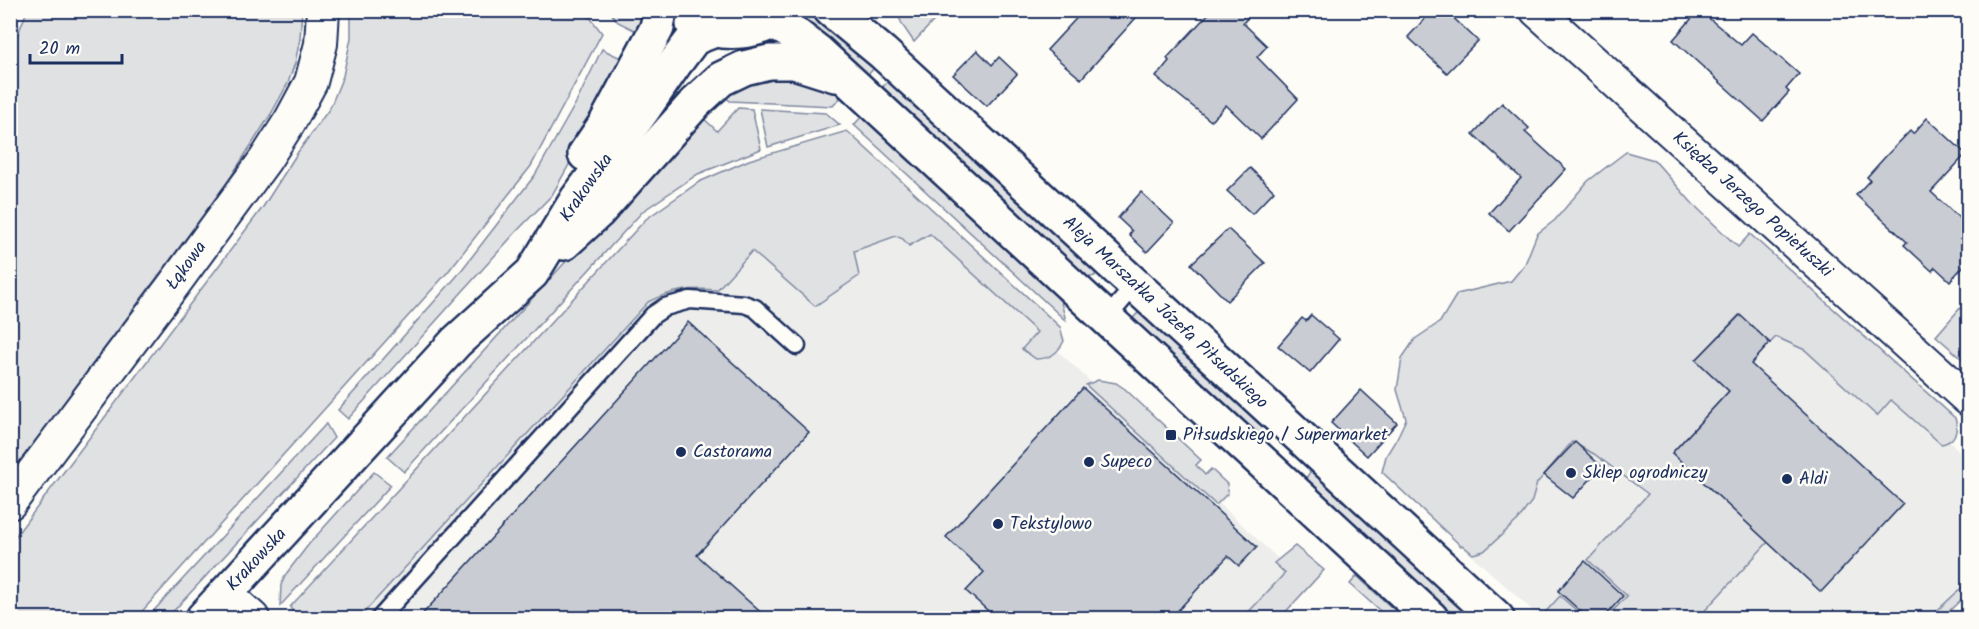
<svg xmlns="http://www.w3.org/2000/svg" width="1979" height="629" viewBox="0 0 1979 629" font-family="Kalam,sans-serif">
<rect width="100%" height="100%" fill="#fdfcf7"/>
<filter id="ink" filterUnits="userSpaceOnUse"><feTurbulence type="fractalNoise" baseFrequency=".0167" numOctaves="2"/><feDisplacementMap in="SourceGraphic" scale="12" xChannelSelector="R" yChannelSelector="G"/><feConvolveMatrix kernelMatrix="1 2 1 2 8 2 1 2 1" color-interpolation-filters="sRGB"/></filter>
<g filter="url(#ink)">
<g fill="#edeeec">
<path d="M838,143L1309,588L1281,618H286L647,247Z"/>
<path d="M1738,247L1968,459V590L1938,618H1541L1461,546Z"/>
</g>
<g fill="#e0e1e3" stroke="#7e88a0" stroke-width="1.5">
<path d="M27,11L302,10L300,39L295,63L288,83L271,114L225,186L11,474L10,54Z"/>
<path d="M351,11H585L602,33L531,166L447,273L136,618H11V542L263,207L298,152L330,108L343,76L351,38Z"/>
<path d="M609,11H642L643,18L640,33L618,22Z"/>
<path d="M803,11H815L875,67L866,77L803,19L801,16Z"/>
<path d="M896,11H943L914,42L903,26Z"/>
<path d="M602,49L627,61L552,195L516,232L348,419L338,410L457,276L535,175L577,101Z"/>
<path d="M775,73L831,88L841,97L833,106L730,101L722,94Z"/>
<path d="M890,79L1095,269V276L1087,278L880,90Z"/>
<path d="M738,108L752,109L761,149L698,174L643,211L404,472L387,457L700,115L717,131Z"/>
<path d="M760,109L826,113L840,125L768,147Z"/>
<path d="M862,116L1050,289L1061,302L1066,321L854,125Z"/>
<path d="M847,131L1060,327L1064,341C1058,353 1050,359 1036,359L1022,349L1037,332L930,234L909,246L903,239L896,236L854,251L859,276L815,306L752,251L717,290C692,288 671,290 648,302L359,618H296L290,607L646,219L699,182L749,160Z"/>
<path d="M1626,152L1654,160L1693,204L1738,247L1750,234L1955,418C1959,430 1955,442 1941,444L1891,400L1877,416L1805,350L1776,337L1770,343L1739,315L1696,360L1729,391L1672,453L1768,542L1698,618H1606L1627,596L1588,560L1648,494L1594,454L1572,442L1537,483L1532,501L1518,520L1484,551L1473,554L1462,545L1461,546L1382,472L1386,456L1397,438L1406,419L1397,390L1402,358L1415,339L1440,322L1457,294L1511,281L1525,264L1537,234L1555,220L1588,181Z"/>
<path d="M1968,299V364L1936,336Z"/>
<path d="M1138,313L1145,316L1270,431L1268,439L1260,438L1134,321L1133,318Z"/>
<path d="M1098,380L1116,383L1125,389L1201,460L1196,465L1205,475L1211,469L1227,484L1228,493L1216,505L1086,385Z"/>
<path d="M326,424L334,438L167,618H147Z"/>
<path d="M1313,471L1317,474L1474,618H1456L1310,484L1306,478L1310,472Z"/>
<path d="M374,472L391,485L280,606L281,585L286,574L309,544Z"/>
<path d="M1295,546L1324,570L1280,618H1243L1285,573L1274,563Z"/>
<path d="M1357,576L1403,618H1388L1350,584Z"/>
<path d="M1968,582V593L1942,618H1929Z"/>
<path d="M1560,596L1585,618H1543L1541,617Z"/>
</g>
<g fill="#c9ccd3" stroke="#1b2f5e" stroke-width="1.5">
<path d="M1084,10H1143L1081,79L1047,50Z"/>
<path d="M1212,10H1255L1243,23L1267,46L1257,57L1298,99L1261,139L1226,105L1211,121L1156,77L1169,61L1167,58Z"/>
<path d="M1433,10H1445L1478,41L1447,73L1408,37Z"/>
<path d="M1699,10L1741,45L1752,33L1799,74L1786,89L1789,92L1763,121L1673,40Z"/>
<path d="M977,50L992,65L999,57L1017,74L987,106L953,75Z"/>
<path d="M1502,103L1529,128L1525,132L1566,169L1509,231L1489,213L1521,178L1473,134Z"/>
<path d="M1927,118L1966,154L1931,192L1968,226V261L1950,281L1935,267L1932,271L1904,245L1907,242L1856,195L1870,180L1867,177L1886,156L1910,131L1913,134Z"/>
<path d="M1250,168L1274,191L1252,214L1227,191Z"/>
<path d="M1141,192L1174,223L1147,252L1129,235L1132,231L1118,218Z"/>
<path d="M1228,229L1265,263L1227,301L1191,264Z"/>
<path d="M1311,315L1339,339L1310,373L1278,346L1302,318L1306,321Z"/>
<path d="M1740,315L1770,343L1751,364L1903,504L1821,592L1672,453L1729,391L1696,360Z"/>
<path d="M688,322L809,432L697,555L767,618H419Z"/>
<path d="M1083,388L1257,547L1239,566L1228,556L1171,618H996L966,591L984,572L946,537Z"/>
<path d="M1361,390L1397,423L1367,456L1331,423Z"/>
<path d="M1575,442L1602,467L1573,498L1544,475Z"/>
<path d="M1585,561L1623,596L1603,618H1588L1558,591Z"/>
</g>
<g fill="none" stroke-linecap="round" stroke-linejoin="round">
<defs>
<g id="lane">
<path d="M1107,318L1135,285"/>
<path d="M380,618L653,315L665,307L690,300L744,304L755,308L797,346"/>
</g>
<g id="street">
<path d="M1536,10L1968,399"/>
<path d="M10,503L175,283L265,160L290,121L311,82L321,44L323,10"/>
<path d="M226,594L253,618"/>
</g>
<g id="secondary">
<path d="M831,10L883,53L1497,618"/>
<path d="M772,22L796,35L818,52L1431,618"/>
<path d="M693,24C725,36 762,35 789,10"/>
<path d="M585,154L606,123L657,28L660,10"/>
<path d="M564,243L598,212L696,102L721,79L744,68L769,62H794L835,75"/>
<path d="M203,618L456,342L532,273L577,199L643,110L676,62L694,38L712,31"/>
</g>
</defs>
<use href="#lane" stroke="#1b2f5e" stroke-width="21"/>
<use href="#street" stroke="#1b2f5e" stroke-width="36"/>
<use href="#secondary" stroke="#1b2f5e" stroke-width="38"/>
<use href="#lane" stroke="#fdfcf7" stroke-width="16"/>
<use href="#street" stroke="#fdfcf7" stroke-width="32"/>
<use href="#secondary" stroke="#fdfcf7" stroke-width="33"/>
</g>
</g>
<g fill="#1b2f5e" stroke="#fdfcf7" stroke-width="2">
<rect x="1165" y="429" width="12" height="12" rx="3"/>
<circle cx="681" cy="452" r="6"/>
<circle cx="1089" cy="462" r="6"/>
<circle cx="1571" cy="473" r="6"/>
<circle cx="1787" cy="479" r="6"/>
<circle cx="998" cy="524" r="6"/>
</g>
<g text-anchor="middle" dominant-baseline="central" stroke-width="5" stroke-linejoin="round" paint-order="stroke">
<g font-size="18" fill="#1b2f5e" stroke="#fdfcf7">
<text transform="translate(587 188) rotate(-55)">Krakowska</text>
<text transform="translate(1752 205) rotate(42)">Księdza Jerzego Popiełuszki</text>
<text transform="translate(187 266) rotate(-54)">Łąkowa</text>
<text transform="translate(1165 313) rotate(43)">Aleja Marszałka Józefa Piłsudskiego</text>
<text transform="translate(257 560) rotate(-47)">Krakowska</text>
</g>
<g font-size="18" fill="#1b2f5e" stroke="#fdfcf7" text-anchor="start">
<text x="1183" y="435">Piłsudskiego / Supermarket</text>
<text x="693" y="452">Castorama</text>
<text x="1101" y="462">Supeco</text>
<text x="1583" y="473">Sklep ogrodniczy</text>
<text x="1799" y="479">Aldi</text>
<text x="1010" y="524">Tekstylowo</text>
</g>
</g>
<rect width="1979" height="629" fill="none" stroke="#fdfcf7" stroke-width="36"/>
<rect x="18" y="18" width="1943" height="593" fill="none" stroke="#1b2f5e" stroke-width="2" filter="url(#ink)"/>
<path d="M30 54v9h92v-9" fill="none" stroke="#1b2f5e" stroke-width="3"/>
<text x="39" y="54" font-size="18" fill="#1b2f5e" stroke="#fdfcf7" stroke-width="4.5" paint-order="stroke">20 m</text>
</svg>
